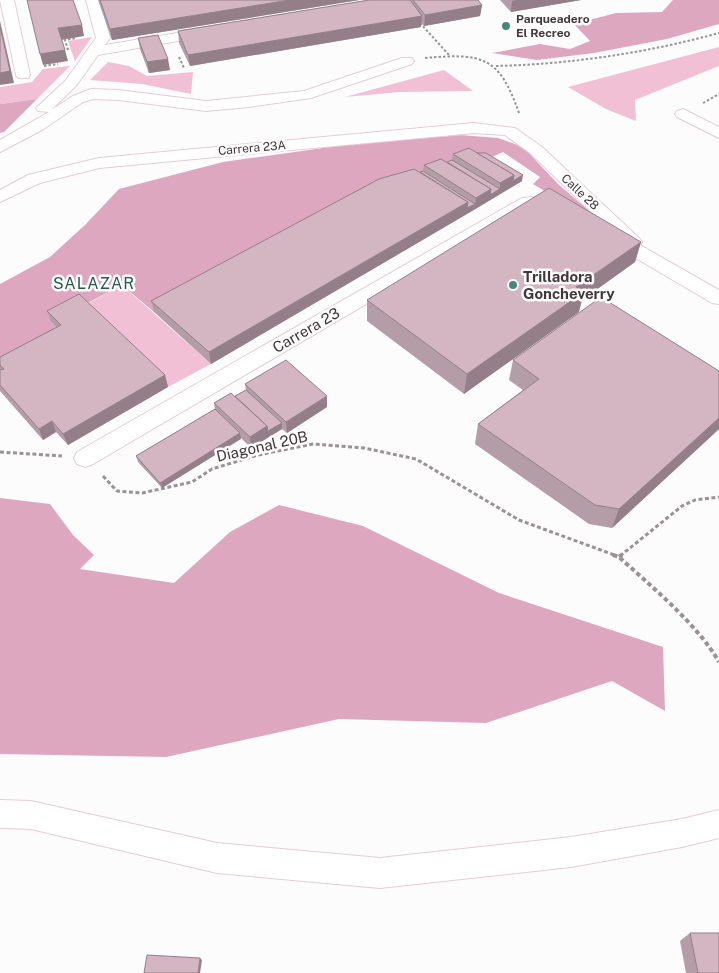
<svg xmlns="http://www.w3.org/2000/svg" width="719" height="973" viewBox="0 0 719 973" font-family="'Public Sans',sans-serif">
<rect width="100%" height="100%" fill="#fcfcfc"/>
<g fill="#f1c0d5">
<path d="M92,37L75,61L68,41Z"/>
<path d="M719,47V66L635,100L636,121L606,109L568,87Z"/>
<path d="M108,62L129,66L147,76L193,72L191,94L142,84L90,80Z"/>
<path d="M70,66L37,99L0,104V87L32,82L43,69Z"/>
<path d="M444,70L473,91L400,92L345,97Z"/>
<path d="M122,285L211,364L168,387L83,306Z"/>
</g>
<g fill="#dda8bf">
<path d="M673,0H719V24L667,39L594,53L537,60L492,53L540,44L570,49L590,41L574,24L616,13L662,12Z"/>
<path d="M37,99L4,132L0,133V104Z"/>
<path d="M460,135L498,138L523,147L558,184L601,221L567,205L533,184L540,177L503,152L154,312L122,285L51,322L65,336L0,385V284L50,257L86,224L119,189L223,162L344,145Z"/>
<path d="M0,498L50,504L73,535L94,555L80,569L174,583L230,532L279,505L363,526L499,593L663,647L665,711L612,681L486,723L339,719L166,757L0,754Z"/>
</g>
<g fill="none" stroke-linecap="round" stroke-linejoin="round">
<defs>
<g id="street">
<path d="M0,0H14L30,75L28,78H18L16,75Z"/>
<path d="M86,0H100L110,38L105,45L207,28L212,29L214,32L212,35L207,36L98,55L76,86L51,110L73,96L91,89L118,90L206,101L304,91L402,58H412L414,61L412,64L311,98L249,107L206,111L118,100L93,99L83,102L42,130L0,152V140L49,112L38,111L36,108L66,80L96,38Z"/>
<path d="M683,109L719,127V138L677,117L675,114L677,111Z"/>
<path d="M474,123L515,128L542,147L639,238L642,242L640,245L719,290V304L712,303L605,240L602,236L605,232L610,230L530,153L505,135L474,133L99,168L40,183L0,202V190L28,175L99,158Z"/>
<path d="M546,196L552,197L555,201L552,205L532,207L93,464L85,467L77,464L74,458L77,452L522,198Z"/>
<path d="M0,800L31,801L217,843L380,858L571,837L682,819L719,810V838L682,847L571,867L380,888L217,873L31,829L0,828Z"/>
</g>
</defs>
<use href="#street" stroke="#e8cbd7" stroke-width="2"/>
<g stroke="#999395" stroke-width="2" stroke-dasharray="2.5 2" stroke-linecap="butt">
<path d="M420,23L449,55"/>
<path d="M68,50L65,40L76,38"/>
<path d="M179,57L184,68"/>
<path d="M425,58C483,53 499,56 519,113"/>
<path d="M44,66L58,64"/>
<path d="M496,66C572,64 646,53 719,33"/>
<path d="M703,103L719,94"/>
</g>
<g stroke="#999395" stroke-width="3" stroke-dasharray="4 2.5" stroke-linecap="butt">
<path d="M0,452L62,456"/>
<path d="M103,476L117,491L142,493L192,482L212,469L258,455L313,444L364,448L416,459L519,520L617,556"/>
<path d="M620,556L682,506L695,500L719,497"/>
</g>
<g stroke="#999395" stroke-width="4" stroke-dasharray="4.5 3" stroke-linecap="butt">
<path d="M613,555L619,557C650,585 699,626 719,662"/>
<path d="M619,557L622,555"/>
</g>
<use href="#street" fill="#fff" fill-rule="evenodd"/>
</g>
<g fill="#b59da7">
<path d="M98,0H359L112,40Z"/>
<path d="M369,0H478L482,5L480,16L424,26L421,23V27L190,66L179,43L178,31Z"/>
<path d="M500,0H581L511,12Z"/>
<path d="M138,38L170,70L149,73L140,49Z"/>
<path d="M453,154L522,181L211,364L154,312L151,301L423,171L424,165L447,162L452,160Z"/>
<path d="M641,242L635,262L582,300L464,394L367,321V300Z"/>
<path d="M47,311L165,375L168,387L68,445L56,432L43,440L0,391V357L56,327L51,322Z"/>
<path d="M513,360L719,371V429L612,528L589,524L475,444L478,424L523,390L509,380Z"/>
<path d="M245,384L327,407L287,433L282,429L251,448L241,438L162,488L138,462L136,456L215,409L214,403L235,396L246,390Z"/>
<path d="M690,933L719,973H686L680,941Z"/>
</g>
<g fill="#947f88">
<path d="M290,0H359L112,40L110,29Z"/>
<path d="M517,0H581L511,12L512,1Z"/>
<path d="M482,5L480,16L424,26L425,15Z"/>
<path d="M422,16L421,27L190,66L188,55Z"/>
<path d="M0,21L14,83L0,85Z"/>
<path d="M82,25L84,36L61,40L58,28Z"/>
<path d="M65,50L68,61L43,65L40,54Z"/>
<path d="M168,59L170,70L149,73L147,62Z"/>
<path d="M514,175H523L522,181L474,210L476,198L491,189H500V183Z"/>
<path d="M468,202L475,204L474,210L211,364L209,352Z"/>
<path d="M641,242L635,262L582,300L579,312L464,394L467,374L576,287Z"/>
<path d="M165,375L168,387L68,445L63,434Z"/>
<path d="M327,396V407L287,433L286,422Z"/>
<path d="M719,418V429L612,528L619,509Z"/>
<path d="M52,421L56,432L43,440L39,429Z"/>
<path d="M282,423V429L251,448L250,437L267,426Z"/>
<path d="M240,433L241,439L162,488L160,483Z"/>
<path d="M200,958L202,960L200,973H198Z"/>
</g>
<g fill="#d3b6c2" stroke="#947f88">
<path d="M27,0H73L82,25L58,28L65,50L40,54Z"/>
<path d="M100,0H290L110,29Z"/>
<path d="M369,0H410L422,16L188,55L178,31Z"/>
<path d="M413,0H478L482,5L425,15Z"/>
<path d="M0,26L10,71L0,73Z"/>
<path d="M158,35L168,59L147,62L138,38Z"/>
<path d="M469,148L514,175L500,183L453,154Z"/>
<path d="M477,153H486L523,175L513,181L514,175Z"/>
<path d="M441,159L491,189L476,198L424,165Z"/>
<path d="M452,160L500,189L490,195L491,189L447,162Z"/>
<path d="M414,169L468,202L209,352L151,301L379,179Z"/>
<path d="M423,171L475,204L467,208L468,202L420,172Z"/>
<path d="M549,188L641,242L576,287L584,292L467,374L367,300Z"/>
<path d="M79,294L165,375L63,434L52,421L39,429L0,385V370L4,369L0,365V357L61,325L47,311Z"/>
<path d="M601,297L719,371V418L619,509L595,505L478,424L539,379L513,360Z"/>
<path d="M286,360L327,396L286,422L245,384Z"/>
<path d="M246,390L282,423L268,431L267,426L235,396Z"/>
<path d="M231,393L267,426L250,437L214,403Z"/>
<path d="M215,409L240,433L160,483L136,456Z"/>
<path d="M690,933H719V973H698Z"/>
<path d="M147,955L200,958L198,973H144Z"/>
</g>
<g fill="#46897c" stroke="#fcfcfc" stroke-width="2">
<circle cx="506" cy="26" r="5"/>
<circle cx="513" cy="285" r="5"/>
</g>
<g text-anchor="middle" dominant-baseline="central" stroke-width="5" stroke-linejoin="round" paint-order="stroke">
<g font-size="12" font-weight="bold" fill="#43373c" stroke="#fcfcfc" text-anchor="start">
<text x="516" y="19">Parqueadero<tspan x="516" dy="14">El Recreo</tspan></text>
</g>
<g font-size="12" fill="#43373c" stroke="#fcfcfc">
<text transform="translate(252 148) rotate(-5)">Carrera 23A</text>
<text transform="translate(580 192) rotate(43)">Calle 28</text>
</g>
<g font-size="15" font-weight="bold" fill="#43373c" stroke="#fcfcfc" text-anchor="start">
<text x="523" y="276">Trilladora<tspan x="523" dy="17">Goncheverry</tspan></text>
</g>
<g font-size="15" fill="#43373c" stroke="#fcfcfc">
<text transform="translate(306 330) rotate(-30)">Carrera 23</text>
<text transform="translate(262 446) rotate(-13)">Diagonal 20B</text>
</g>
<g font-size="16" letter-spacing="1" fill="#245a50" stroke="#fcfcfc">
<text x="94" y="283">SALAZAR</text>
</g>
</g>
</svg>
